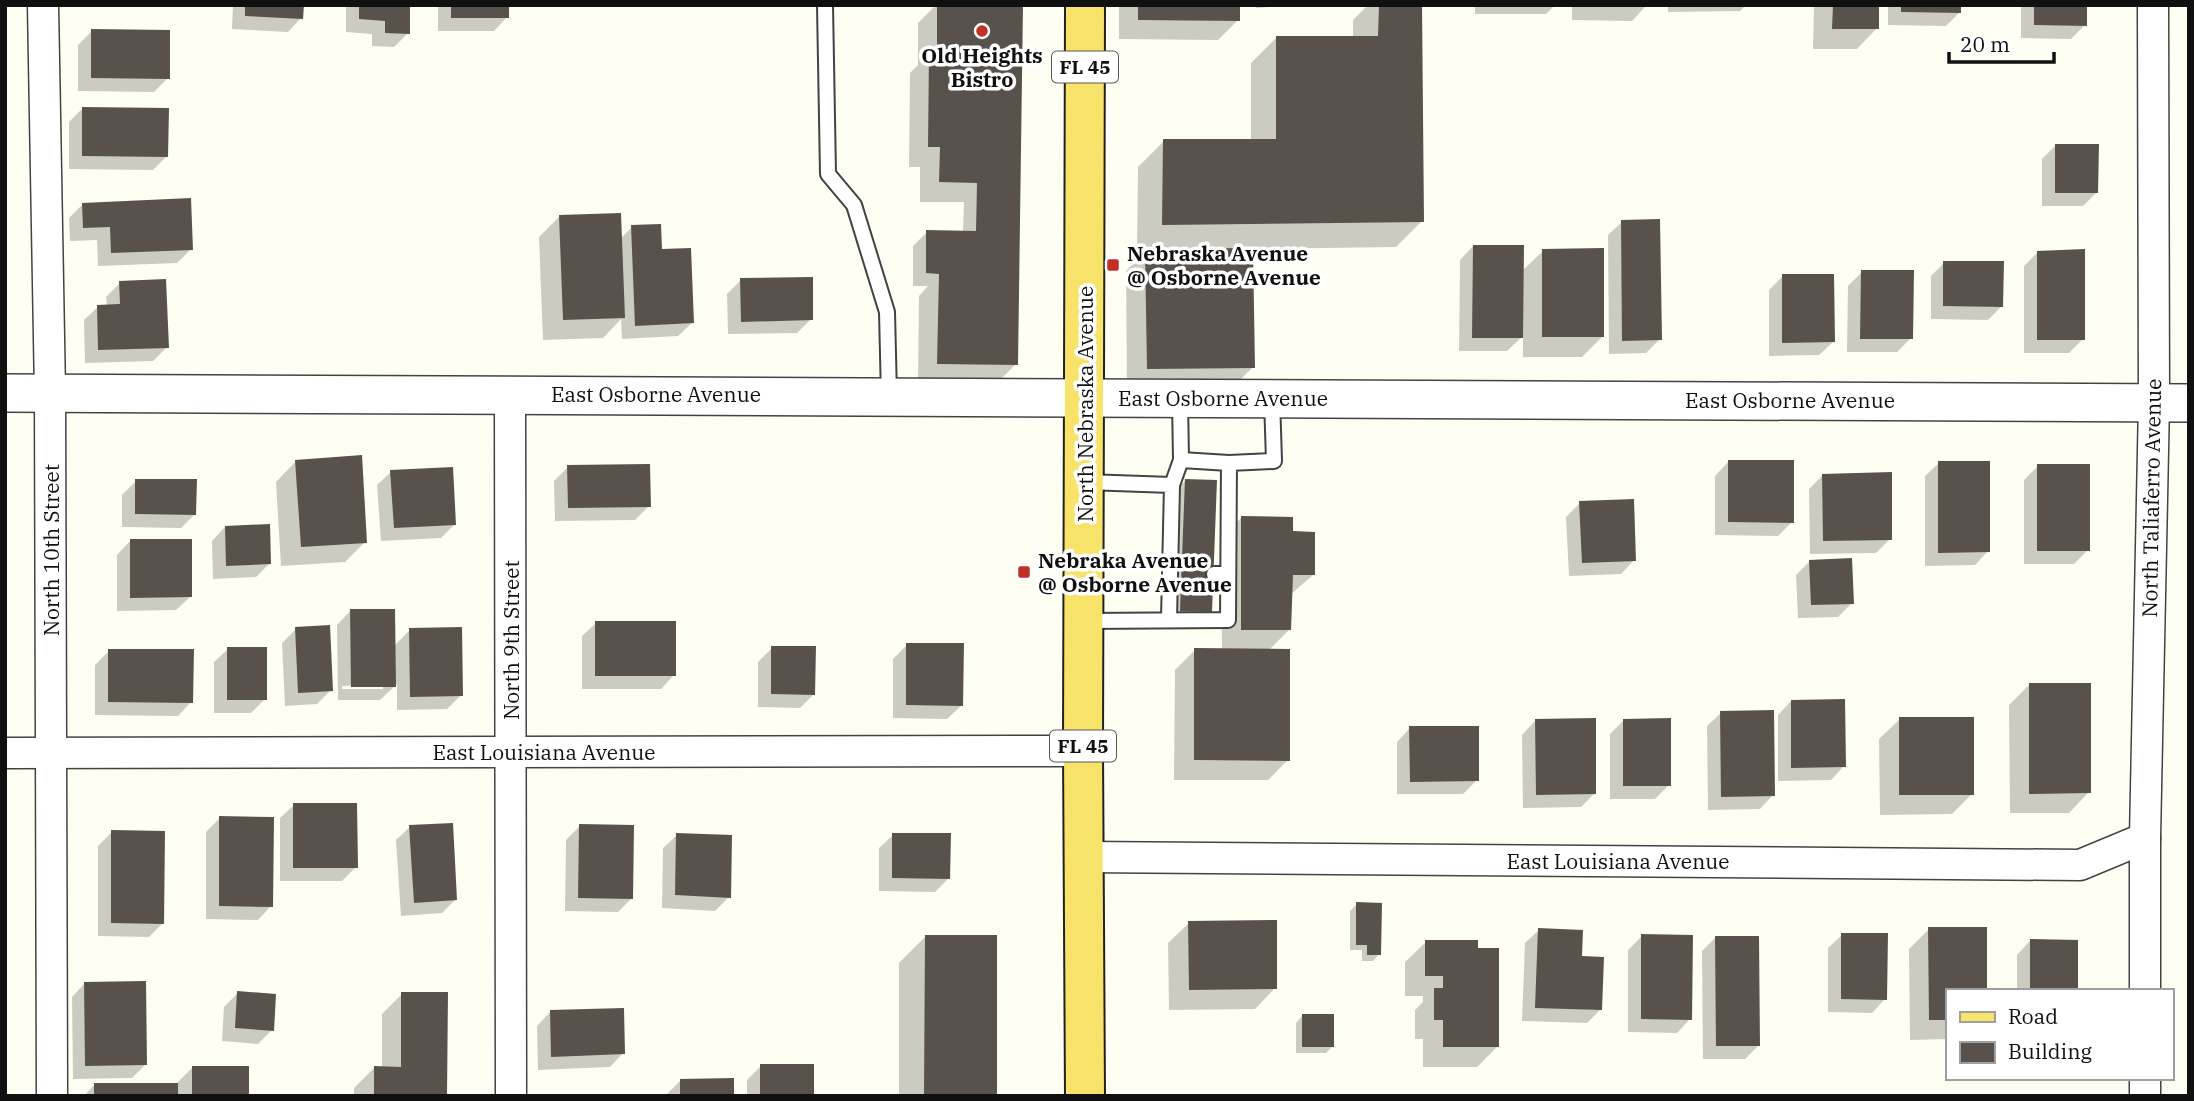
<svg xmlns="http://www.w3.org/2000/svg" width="2194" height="1101" viewBox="0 0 2194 1101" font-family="'IBM Plex Serif',serif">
<rect width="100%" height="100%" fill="#fffef3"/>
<g fill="#0003" fill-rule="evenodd">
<path d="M233,5H302L301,18L288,32L232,29Z"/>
<path d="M346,5H408V33L394,47L372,46V34L346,32Z"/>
<path d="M438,5H508L507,17L494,31H438Z"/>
<path d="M936,5H1021L1016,364L996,384L918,383L919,296L928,286H913V246L927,232H963L964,202H920V167H909L910,73L918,65V23Z"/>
<path d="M1119,5H1239L1238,20L1218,40L1119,39Z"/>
<path d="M1256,5H1297L1256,8Z"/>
<path d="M1368,5H1420L1422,221L1396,247L1251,249L1253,367L1233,387L1127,388L1126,271L1147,250H1137L1138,167L1164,141H1251V63L1277,37H1353V20Z"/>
<path d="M1475,5H1555L1546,14H1475Z"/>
<path d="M1572,5H1645V7L1632,21L1572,20Z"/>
<path d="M1668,5H1746L1740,11L1668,12Z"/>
<path d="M1814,5H1877V28L1857,49H1813Z"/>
<path d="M1888,5H1960V12L1946,26L1888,25Z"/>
<path d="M2021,5H2085V25L2071,39L2021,38Z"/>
<path d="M92,31L168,78L154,92L78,91V45Z"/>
<path d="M83,108L166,157L153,170L69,169V122Z"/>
<path d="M2056,145L2097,192L2083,206H2042V159Z"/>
<path d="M83,204L191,249L177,263L98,266L97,240L70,241L69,218Z"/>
<path d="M560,216L620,239L632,227L660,251L692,323L678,336L622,339L621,319L603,338L543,340L539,237Z"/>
<path d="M1622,222L1660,339L1646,353L1609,354L1608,235Z"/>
<path d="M1473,246L1522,271L1543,251L1603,336L1582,357H1523V336L1507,351H1459L1460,260Z"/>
<path d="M2038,252L2083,339L2069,353H2024V266Z"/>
<path d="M1944,263L2002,306L1988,320L1931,319V276Z"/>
<path d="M1862,272L1911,338L1897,352H1847L1848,286Z"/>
<path d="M1783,276L1833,342L1819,355L1769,356V290Z"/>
<path d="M741,280L811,319L797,333L728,334L727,294Z"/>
<path d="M120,283L167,347L153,361L85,363L84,320L98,307L107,306L106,297Z"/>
<path d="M296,461L365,542L345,562L281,566L276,482Z"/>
<path d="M1728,462L1792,522L1778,536L1715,535V476Z"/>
<path d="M1939,463L1988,551L1975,565L1925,566V476Z"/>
<path d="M2038,466L2088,550L2074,564H2024V480Z"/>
<path d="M568,467L649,506L635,520L555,521L554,481Z"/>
<path d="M391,472L455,524L441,538L381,541L377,485Z"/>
<path d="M1823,475L1890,539L1876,553L1810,554L1809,489Z"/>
<path d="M136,481L195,514L181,528L122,527V495Z"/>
<path d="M1185,481L1210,611L1197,625L1167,624L1172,495Z"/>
<path d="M1580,503L1634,560L1621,574L1569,576L1566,517Z"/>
<path d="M1241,518L1291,533L1313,575L1290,595V629L1269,650L1288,760L1268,780H1174L1175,670L1195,650H1222L1221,538Z"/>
<path d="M225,527L269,564L256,577L213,579L212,541Z"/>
<path d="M130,541L190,597L176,610L117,611V555Z"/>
<path d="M1810,561L1852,603L1838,617L1798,618L1796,575Z"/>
<path d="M350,611L394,646L410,630L461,695L447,709L397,710V684L380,700H338L337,625ZM383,685V689H342V686Z"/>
<path d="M596,623L674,675L661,689H582V636Z"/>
<path d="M296,629L331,690L317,704L285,706L282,643Z"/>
<path d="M907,645L961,706L947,719L893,718V659Z"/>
<path d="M772,648L814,694L800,708L758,707V662Z"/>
<path d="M228,649L265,699L251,713H214V662Z"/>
<path d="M109,651L191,702L178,716L95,715V665Z"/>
<path d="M2029,685L2089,792L2069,813H2010L2009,705Z"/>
<path d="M1791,701L1844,766L1831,780L1778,781V715Z"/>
<path d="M1721,713L1773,795L1760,809L1708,810L1707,726Z"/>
<path d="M1900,719L1972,794L1952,814L1880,815L1879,739Z"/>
<path d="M1624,720L1669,785L1655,799H1610V734Z"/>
<path d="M1535,721L1594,794L1581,807L1523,808L1522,735Z"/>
<path d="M1410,728L1477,780L1463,794H1397V742Z"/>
<path d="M294,805L356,867L342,881H280V818Z"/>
<path d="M220,818L271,906L258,920L206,919V832Z"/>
<path d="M580,826L632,898L618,912L565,911L566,840Z"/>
<path d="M410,827L456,899L442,913L401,916L396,840Z"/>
<path d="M112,832L163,923L149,937L98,936V846Z"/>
<path d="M677,835L729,897L715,911L662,908L663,848Z"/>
<path d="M893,835L949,878L935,892L879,891V848Z"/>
<path d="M1357,904L1379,954L1373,961H1362V950H1350V911Z"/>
<path d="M1189,923L1275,988L1255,1009L1169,1010L1168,943Z"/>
<path d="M1929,929L1947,991V1039L1910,1040L1909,949Z"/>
<path d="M1539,930L1580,958L1601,1009L1587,1023L1522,1021L1525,943Z"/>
<path d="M1842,935L1885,999L1872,1013L1828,1012V948Z"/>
<path d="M1642,936L1690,1019L1677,1033L1628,1032V950Z"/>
<path d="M925,937L995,1096H899V963Z"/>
<path d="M1715,938L1759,1045L1745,1059H1703L1702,951Z"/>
<path d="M2030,941L2076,991H2017V955Z"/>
<path d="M1426,942L1497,1047L1477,1067H1423V1039H1415V1010L1423,1002V996H1405V962Z"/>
<path d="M85,983L145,1065L132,1078L73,1079L72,997Z"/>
<path d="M238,993L272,1030L258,1044L222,1041L224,1007Z"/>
<path d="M402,994L445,1096H354V1088L374,1068H382V1014Z"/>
<path d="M550,1012L623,1053L610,1067L538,1070L537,1026Z"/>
<path d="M1302,1016L1332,1047L1326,1053H1296V1023Z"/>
<path d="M761,1066L813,1096H747V1080Z"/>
<path d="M192,1068L247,1096H84L94,1085H175Z"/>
<path d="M681,1080L732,1096H665Z"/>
</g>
<g fill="#59524c">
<path d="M245,5H304L303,19L245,16Z"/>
<path d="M359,5H410V34L385,33V21L359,19Z"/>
<rect x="451" y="5" width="58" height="13"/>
<path d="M937,5H1023L1018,365L937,364L939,274L926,273V230L976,231L977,183L939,182L940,147H928L929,51H937Z"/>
<path d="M1138,5H1240V21L1138,20Z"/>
<path d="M1379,5H1422L1424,222L1162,225L1163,139H1276V36H1378Z"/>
<path d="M1833,5H1879V29H1832Z"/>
<path d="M1901,5H1961V13L1901,12Z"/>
<path d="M2034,5H2087V26L2034,25Z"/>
<path d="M91,29L170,30V79L91,78Z"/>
<path d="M82,107L169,108L168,157L82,156Z"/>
<path d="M2055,144H2099L2098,193H2055Z"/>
<path d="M191,198L193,250L111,253L110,227L83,228L82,203Z"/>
<path d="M621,213L625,318L563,320L559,215Z"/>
<path d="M1660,219L1662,340L1622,341L1621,220Z"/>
<path d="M661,224L662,249L691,248L694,323L635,326L631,225Z"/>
<path d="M1473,245H1524L1523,338H1472Z"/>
<path d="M1253,248L1255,368L1147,369L1145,249Z"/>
<path d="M1604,248V337H1542V249Z"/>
<path d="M2085,249V340H2037V251Z"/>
<path d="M1943,261H2004L2003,307L1943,306Z"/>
<path d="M1861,270H1914L1913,339H1860Z"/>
<path d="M1782,274H1834L1835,342L1782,343Z"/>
<path d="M813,277V320L741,322L740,278Z"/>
<path d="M166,279L169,348L98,350L97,305L120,304L119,281Z"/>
<path d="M362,455L367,543L301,547L295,460Z"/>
<path d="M1728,460H1794V523L1728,522Z"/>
<path d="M1938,461H1990V552L1938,553Z"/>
<path d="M650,464L651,507L568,508L567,465Z"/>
<rect x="2037" y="464" width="53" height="87"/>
<path d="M453,467L456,525L394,528L390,470Z"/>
<path d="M1892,472V540L1823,541L1822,474Z"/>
<path d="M135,479H197L196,515L135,514Z"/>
<path d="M1185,479L1217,480L1212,612L1180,611Z"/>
<path d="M1634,499L1636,561L1582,563L1579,501Z"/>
<path d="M1241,516L1293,517V531L1315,532V575H1293L1291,630H1241Z"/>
<path d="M270,524L271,564L226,566L225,526Z"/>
<path d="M130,539H192V597L130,598Z"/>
<path d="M1852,558L1854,604L1811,605L1809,560Z"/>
<path d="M350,609H395L396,687H351Z"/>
<rect x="595" y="621" width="81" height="55"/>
<path d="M330,625L333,691L298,693L295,627Z"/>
<path d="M462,627L463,696L410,697L409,628Z"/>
<path d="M906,643H964L963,706L906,705Z"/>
<path d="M771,646H816L815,695L771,694Z"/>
<rect x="227" y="647" width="40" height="53"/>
<path d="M1194,648L1290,649V761L1194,760Z"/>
<path d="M108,649H194L193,703L108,702Z"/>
<path d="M2029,683H2091V793L2029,794Z"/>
<path d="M1845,699L1846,767L1791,768V700Z"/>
<path d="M1774,710L1775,796L1721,797L1720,711Z"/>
<rect x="1899" y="717" width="75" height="78"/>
<path d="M1596,718V794L1536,795L1535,719Z"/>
<path d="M1671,718V786H1623V719Z"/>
<path d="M1409,726H1479V781L1410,782Z"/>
<path d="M293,803H357L358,868H293Z"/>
<path d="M219,816L274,817L273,907L219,906Z"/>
<path d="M453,823L457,900L414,903L409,825Z"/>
<path d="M579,824L634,825L633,899L578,898Z"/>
<path d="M111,830L165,831L164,924L111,923Z"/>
<path d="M676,833L732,835L731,898L675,895Z"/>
<path d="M892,833H951L950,879L892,878Z"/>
<path d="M1356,902L1382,903L1381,955H1367V945H1356Z"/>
<path d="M1277,920V989L1189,990L1188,921Z"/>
<path d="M1928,927H1987V991H1947V1020H1929Z"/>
<path d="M1538,928L1583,930L1582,956L1604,957L1602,1010L1535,1008Z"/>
<path d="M1841,933H1888L1887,1000L1841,999Z"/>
<path d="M1641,934L1693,935L1692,1020L1641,1019Z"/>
<path d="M925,935H997V1096H924Z"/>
<path d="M1715,936H1759L1760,1046H1716Z"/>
<path d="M2030,939L2078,940V991H2030Z"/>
<path d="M1425,940H1478V948H1499V1047H1443V1020H1434V988H1443V976H1425Z"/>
<path d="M146,981L147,1065L85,1066L84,982Z"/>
<path d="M237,991L276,994L274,1031L235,1028Z"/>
<path d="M401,992H448L447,1096H374V1066L401,1067Z"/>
<path d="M624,1008L625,1054L551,1057L550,1010Z"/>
<rect x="1302" y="1014" width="32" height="33"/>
<rect x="760" y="1064" width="54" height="32"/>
<rect x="192" y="1066" width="57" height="30"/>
<path d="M734,1078V1096H680V1079Z"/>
<rect x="94" y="1083" width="84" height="13"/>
</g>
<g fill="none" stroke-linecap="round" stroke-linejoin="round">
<defs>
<g id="service">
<path d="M825,5L828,174L854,205L887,312L889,396"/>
<path d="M1181,460L1229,463"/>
<path d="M1085,482L1172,485L1169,619"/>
<path d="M1172,485L1181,460L1180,400"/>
<path d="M1214,574H1228"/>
<path d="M1086,621L1228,620L1229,463L1274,461L1272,399"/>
</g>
<g id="minor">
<path d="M43,5L50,393L52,1096"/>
<path d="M510,394L511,1096"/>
<path d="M5,753L1083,751"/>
<path d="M1085,857L2080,865L2145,838"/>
<path d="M2145,991V838L2154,402L2153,5"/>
<path d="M2145,1078V1096"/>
</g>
<path id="tertiary" d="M5,393L2189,403"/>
<path id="primary" d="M1085,5L1083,751L1085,1096"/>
</defs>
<use href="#service" stroke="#434343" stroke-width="18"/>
<use href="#minor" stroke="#434343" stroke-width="33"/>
<use href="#tertiary" stroke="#434343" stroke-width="40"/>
<use href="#primary" stroke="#212121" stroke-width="42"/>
<use href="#service" stroke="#fff" stroke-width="14"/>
<use href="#minor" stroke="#fff" stroke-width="30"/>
<use href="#tertiary" stroke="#fff" stroke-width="37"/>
<use href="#primary" stroke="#f7e36a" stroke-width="38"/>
</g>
<g fill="#c12f27" stroke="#fff" stroke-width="2.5">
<circle cx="982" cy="31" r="7"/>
<rect x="1106" y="258" width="14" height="14" rx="3.5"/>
<rect x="1017" y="565" width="14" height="14" rx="3.5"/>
</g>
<g text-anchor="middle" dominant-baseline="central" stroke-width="7" stroke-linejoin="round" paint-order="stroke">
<g fill="#fff" stroke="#585858" stroke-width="2">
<rect x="1052" y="51.5" width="66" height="31" rx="5"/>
<rect x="1050" y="730.5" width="66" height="31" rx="5"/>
</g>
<g font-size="19" font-weight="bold" fill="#101010">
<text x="1085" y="67">FL 45</text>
<text x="1083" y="746">FL 45</text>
</g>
<g font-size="21" font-weight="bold" fill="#101010" stroke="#fff" text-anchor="start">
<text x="982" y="55" text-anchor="middle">Old Heights<tspan x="982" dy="24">Bistro</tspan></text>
<text x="1127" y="253">Nebraska Avenue<tspan x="1127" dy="24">@ Osborne Avenue</tspan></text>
<text x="1038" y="560">Nebraka Avenue<tspan x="1038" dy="24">@ Osborne Avenue</tspan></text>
</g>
<g font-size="21" fill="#101010" stroke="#fff">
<text x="656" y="394">East Osborne Avenue</text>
<text x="1223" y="398">East Osborne Avenue</text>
<text x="1790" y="400">East Osborne Avenue</text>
<text transform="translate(1085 404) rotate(-90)">North Nebraska Avenue</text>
<text transform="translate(2151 498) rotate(-89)">North Taliaferro Avenue</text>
<text transform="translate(51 550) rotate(-90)">North 10th Street</text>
<text transform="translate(511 640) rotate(-90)">North 9th Street</text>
<text x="544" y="752">East Louisiana Avenue</text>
<text x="1618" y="861">East Louisiana Avenue</text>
</g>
</g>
<rect width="2194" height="1101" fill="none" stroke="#101010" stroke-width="14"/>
<rect x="1946" y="989" width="228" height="91" fill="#ffffff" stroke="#9f9f9f" stroke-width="2"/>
<rect x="1960" y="1012" width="35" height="10" fill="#f7e36a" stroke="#9f9f9f" stroke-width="2"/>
<text x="2008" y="1024" font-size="21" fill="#101010">Road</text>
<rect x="1960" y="1042" width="35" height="21" fill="#59524c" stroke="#9f9f9f" stroke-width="2"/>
<text x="2008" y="1059" font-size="21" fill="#101010">Building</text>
<path d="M1949 52v10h105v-10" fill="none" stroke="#101010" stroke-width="3.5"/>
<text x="1960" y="52" font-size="21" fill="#101010" stroke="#ffffff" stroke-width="5" paint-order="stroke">20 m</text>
</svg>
